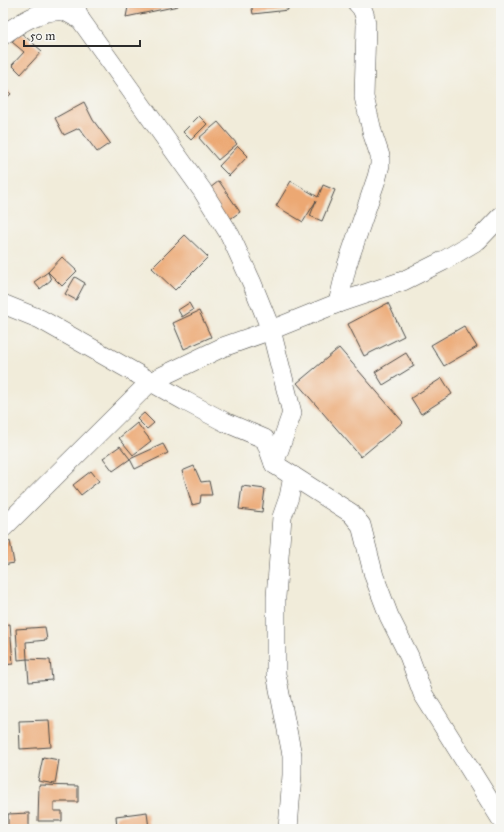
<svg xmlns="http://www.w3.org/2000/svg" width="504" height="832" viewBox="0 0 504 832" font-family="'IM FELL Great Primer',serif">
<rect width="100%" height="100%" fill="#f6f6f2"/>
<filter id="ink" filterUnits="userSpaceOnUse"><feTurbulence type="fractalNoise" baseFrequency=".025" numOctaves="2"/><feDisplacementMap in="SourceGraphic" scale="8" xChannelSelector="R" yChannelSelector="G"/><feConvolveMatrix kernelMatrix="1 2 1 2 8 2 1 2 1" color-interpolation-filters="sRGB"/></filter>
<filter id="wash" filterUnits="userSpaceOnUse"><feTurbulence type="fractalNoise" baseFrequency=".012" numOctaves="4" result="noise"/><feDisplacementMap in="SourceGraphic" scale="16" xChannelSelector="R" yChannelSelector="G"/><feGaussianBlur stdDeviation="0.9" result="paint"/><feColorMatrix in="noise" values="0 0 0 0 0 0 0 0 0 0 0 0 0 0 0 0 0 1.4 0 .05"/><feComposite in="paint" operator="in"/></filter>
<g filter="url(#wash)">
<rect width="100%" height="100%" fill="#f1ecda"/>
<g id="blocks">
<g fill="#eca873">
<path d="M137,3H178V6L126,17L128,7Z"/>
<path d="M251,3H287L288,10L253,14Z"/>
<path d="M20,32L42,51L21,74L12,65L24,52L12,42Z"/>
<path d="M3,85L11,94L3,101Z"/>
<path d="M84,102L93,120L110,143L97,152L79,128L64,135L55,118Z"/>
<path d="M199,116L207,124L191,140L183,132Z"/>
<path d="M218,122L237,144L218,160L199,138Z"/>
<path d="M238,146L248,156L229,176L219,166Z"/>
<path d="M219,181L240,212L220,226L200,196Z"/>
<path d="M291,181L318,197L323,185L335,190L322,221L310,216L316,201L303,222L276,206Z"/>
<path d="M185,235L208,257L175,290L152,268Z"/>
<path d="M62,257L77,271L62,286L48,272Z"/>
<path d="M48,272L51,280L40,289L34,282Z"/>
<path d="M75,277L85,283L76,300L65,294Z"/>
<path d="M189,303L193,310L182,317L178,310Z"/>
<path d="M388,303L404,336L364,356L348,324Z"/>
<path d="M199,311L211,337L184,349L173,323Z"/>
<path d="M464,326L477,347L444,366L431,345Z"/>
<path d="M339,348L403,422L361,457L297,383Z"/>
<path d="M406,353L414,366L383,385L375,372Z"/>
<path d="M442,378L452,394L421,414L411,398Z"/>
<path d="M144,413L154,423L147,429L137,419Z"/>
<path d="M137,423L151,441L133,455L119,438Z"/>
<path d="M163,444L168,453L135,469L130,459Z"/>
<path d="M120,446L130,459L113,471L103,458Z"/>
<path d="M194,466L201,482L209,481L212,495H201L200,503L192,505L182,471Z"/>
<path d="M91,471L99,481L81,495L73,485Z"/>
<path d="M242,486L265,489L262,512L239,509Z"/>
<path d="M10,541L14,563L3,565V542Z"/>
<path d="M10,624L13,664L3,665V625Z"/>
<path d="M45,627L47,640L26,642L27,659L18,660L16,629Z"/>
<path d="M27,659L50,660L52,680L29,682Z"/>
<path d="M49,720L51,747L20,749L19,721Z"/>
<path d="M43,757L59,760L55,784L38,781Z"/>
<path d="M39,785L78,786V802H54V811H62V821H38Z"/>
<path d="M147,812L149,829H117L116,816Z"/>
<path d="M29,813V829H8V814Z"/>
</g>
</g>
</g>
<g filter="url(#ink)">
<use href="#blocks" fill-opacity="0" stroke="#494845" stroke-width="1"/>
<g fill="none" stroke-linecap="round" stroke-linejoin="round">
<defs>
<g id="minor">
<path d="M74,3L80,19L202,190L230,235L252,283L271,330L292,413L274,464"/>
<path d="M3,35C20,23 41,9 63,11C68,12 75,17 80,19"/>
<path d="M338,303L347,265L377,177L380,165V156L373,135L364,97L366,25C365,16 364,9 357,3"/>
<path d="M3,304L40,319L185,401L225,422L265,439L274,464L351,513L361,525L374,576L389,616L409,656L423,694L501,819"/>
<path d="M3,528L150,382L223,347L271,330L338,303L403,281L443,261L478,240L501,216"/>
<path d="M288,829L292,775V755L276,674V597L282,517L289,497L293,476"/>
</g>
</defs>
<use href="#minor" stroke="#494845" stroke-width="20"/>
<use href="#minor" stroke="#fff" stroke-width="19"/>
</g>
</g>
<rect width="504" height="832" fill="none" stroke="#f6f6f2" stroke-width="16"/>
<path d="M24 40v6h116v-6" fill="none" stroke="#2b2b2b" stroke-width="2"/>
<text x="30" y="40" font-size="12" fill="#2b2b2b" stroke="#f6f6f2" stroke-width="3" paint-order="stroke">50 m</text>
</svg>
